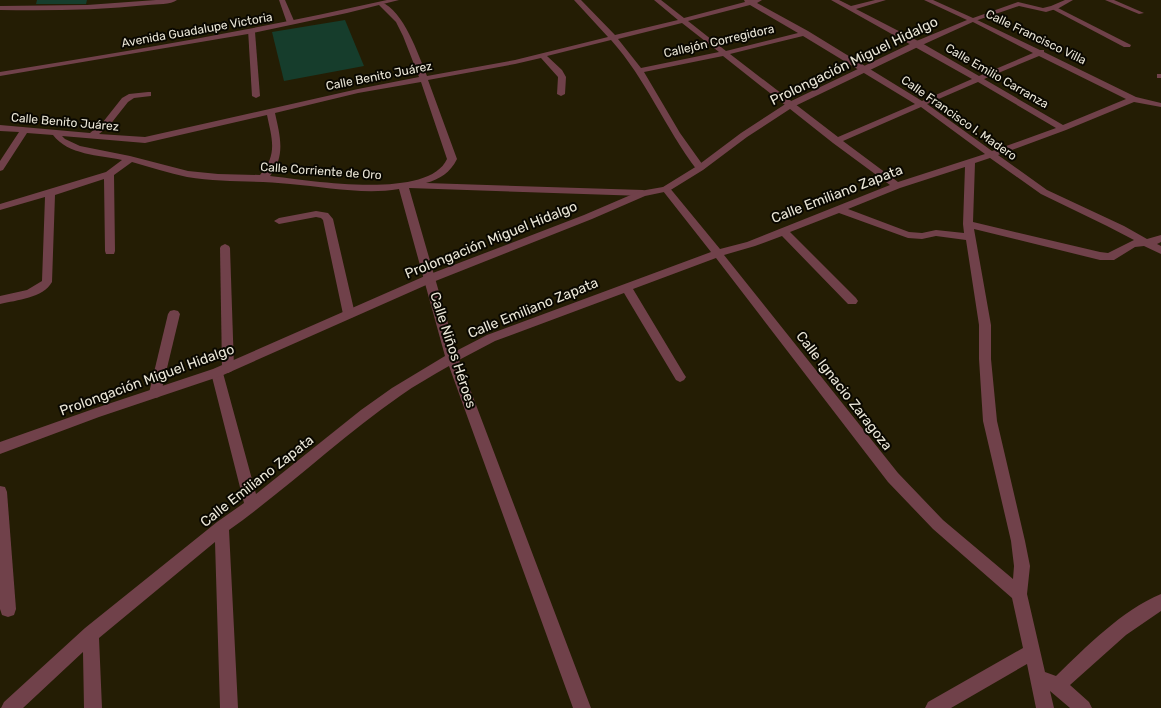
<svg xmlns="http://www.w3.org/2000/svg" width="1161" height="708" viewBox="0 0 1161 708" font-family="Rubik,sans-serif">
<rect width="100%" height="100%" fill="#241d04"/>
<g fill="#163d2c">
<path d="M37,0H87L86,4H36Z"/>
<path d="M345,20L364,66L284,81L272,32Z"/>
</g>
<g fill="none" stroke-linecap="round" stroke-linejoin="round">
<g fill="#70414a" fill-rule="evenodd">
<path d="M156,0H177C171,5 156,4 148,5C98,10 49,11 0,10V6L87,5Z"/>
<path d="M279,0H285L295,23L293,24L287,23Z"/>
<path d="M574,0H581L615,35L678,20L654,0H661L684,18L745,2L744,0H762L757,3L808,31L922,101L972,79L831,0H839L851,6L875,0H886L856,9L920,42L979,76L1033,53L971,21L970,20L973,18L1040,50H1044V52L1136,97L1161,103V107L1134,102L1066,130L998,155L1047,190L1124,226L1147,239L1161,235V242L1157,244L1161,246V254L1144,246L1135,247L1114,260H1100L974,229L991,325V359L997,421L1025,541L1030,566L1027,594L1045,672L1056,676C1086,647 1122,610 1161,594V611L1126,635L1070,685L1089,702L1092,708H1070L1050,691L1054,708H1036L1027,664L951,708H925L928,702L1023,648L1012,598L933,529L888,482L716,258L633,289L684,374L686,377L684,380L680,382L676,380L624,293L495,341L459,360L591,708H573L449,366C432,376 415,385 400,396C340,438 288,488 229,530L238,708H220L215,542L99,638L102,708H84L83,652L23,708H1L4,702L85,628L217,522L244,503L211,373L213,370L217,368L221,370L223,373L256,494L361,410L392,388L445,356L399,189C364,195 326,187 290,184C256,180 221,183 187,177C169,173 150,167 132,162L114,175L115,251L114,254H106L105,251L104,179L55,195L52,282C43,298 17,300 0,304V296L27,290L42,281L45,197L0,210V204L106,172L122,160C99,155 68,155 53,135L27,133L3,170L0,171V161L19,132L0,131V125L90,133L103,122L122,98L129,94L148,92H151V96L134,98L128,102L109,126L99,134L145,137L358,89L419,77L403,36L396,22L378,4L381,2C404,11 418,54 427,76L515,60L608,37ZM750,5L798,33L726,51L688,21ZM682,23L719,52L641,68L618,39ZM803,36L915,104L838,137L730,54ZM611,40C646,79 665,128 697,170L700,171L705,168L680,133L644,72L723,56L833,143L890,185L747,242L720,249L669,187H663L661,189L663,191L711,252L487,335L456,351L409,188L643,196L648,193L643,190L426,183C440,179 450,173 457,159L428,80L515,64L541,58L558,77L557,94L561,96L565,94L566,77L562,70L547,56ZM1039,56L1126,99L1063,125L984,79ZM421,82L447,159C428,201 308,180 270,176C286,156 280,136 275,113L358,93ZM978,82L1056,128L992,151L927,104ZM921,107L985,154L898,182L843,141ZM267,115C272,139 278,155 260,175L218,174L188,171L130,156L80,146L65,139L62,136L145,143ZM990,158L1041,194L1107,226L1134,240L1108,253L1100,252L973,222L975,163ZM965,167L963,224L964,233L936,230L922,233L909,232L848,209L900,188ZM839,213L908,238L922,239L936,236L966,240L979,325V359L983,421L1011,541L1014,566L1013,579L943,520L898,473L724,255L755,246L782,236L848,304H856L858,301L856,298L790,232Z"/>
<path d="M1105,0H1114L1144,13L1139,14Z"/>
<path d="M1052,7H1056L1131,45L1130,47H1124L1052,9Z"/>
<path d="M248,30H254L255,32L260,96L256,98L252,96Z"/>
<rect x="1157" y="74" width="4" height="4"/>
<path d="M316,211L328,213L333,219L355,314L353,317L349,318L345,317L343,314L323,220L321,218L316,217L279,224L274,221L279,218Z"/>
<path d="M225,244L229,246L230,248L234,368L232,371L228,373L224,371L222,368L220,248L221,246Z"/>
<path d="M174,310L178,311L180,314L161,393L159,397L155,398L151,397L149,393L168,314L170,311Z"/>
<path d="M0,486L5,487L7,492L16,609L14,615L8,617L2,615L0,609Z"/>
</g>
<g fill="#70414a" fill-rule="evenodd">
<path d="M387,0H399L347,13L248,34L0,76V72C130,51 259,29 387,0Z"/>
<path d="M924,0H933L973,18L1018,2L1043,8L1051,6L1065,0H1073L1059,8L1046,12L1019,6L975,21L920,46L793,107L747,137L703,170L669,191L645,196L592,219L433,282L221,376L99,417L0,454V442L96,408L213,369L425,276L584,215L640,191L663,187L697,166L741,133L787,103L914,42L967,20Z"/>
</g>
</g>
<g text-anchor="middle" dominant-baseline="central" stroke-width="4" stroke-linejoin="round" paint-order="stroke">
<g font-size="12" fill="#eae6d7" stroke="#0a0801">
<text transform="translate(197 30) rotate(-10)">Avenida Guadalupe Victoria</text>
<text transform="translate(1036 37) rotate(26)">Calle Francisco Villa</text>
<text transform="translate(719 41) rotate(-13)">Callejón Corregidora</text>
<text transform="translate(379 76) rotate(-11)">Calle Benito Juárez</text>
<text transform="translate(997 76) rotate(30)">Calle Emilio Carranza</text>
<text transform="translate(959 118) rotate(35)">Calle Francisco I. Madero</text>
<text transform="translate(65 122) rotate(5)">Calle Benito Juárez</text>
<text transform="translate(321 171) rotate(4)">Calle Corriente de Oro</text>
</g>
<g font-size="14" fill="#eae6d7" stroke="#0a0801">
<text transform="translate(854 61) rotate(-26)">Prolongación Miguel Hidalgo</text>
<text transform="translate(837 194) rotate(-21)">Calle Emiliano Zapata</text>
<text transform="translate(491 240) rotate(-22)">Prolongación Miguel Hidalgo</text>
<text transform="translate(533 308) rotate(-22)">Calle Emiliano Zapata</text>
<text transform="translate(453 350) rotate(72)">Calle Niños Héroes</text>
<text transform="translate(147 380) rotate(-20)">Prolongación Miguel Hidalgo</text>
<text transform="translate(844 391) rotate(52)">Calle Ignacio Zaragoza</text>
<text transform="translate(257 481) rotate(-38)">Calle Emiliano Zapata</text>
</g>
</g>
</svg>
